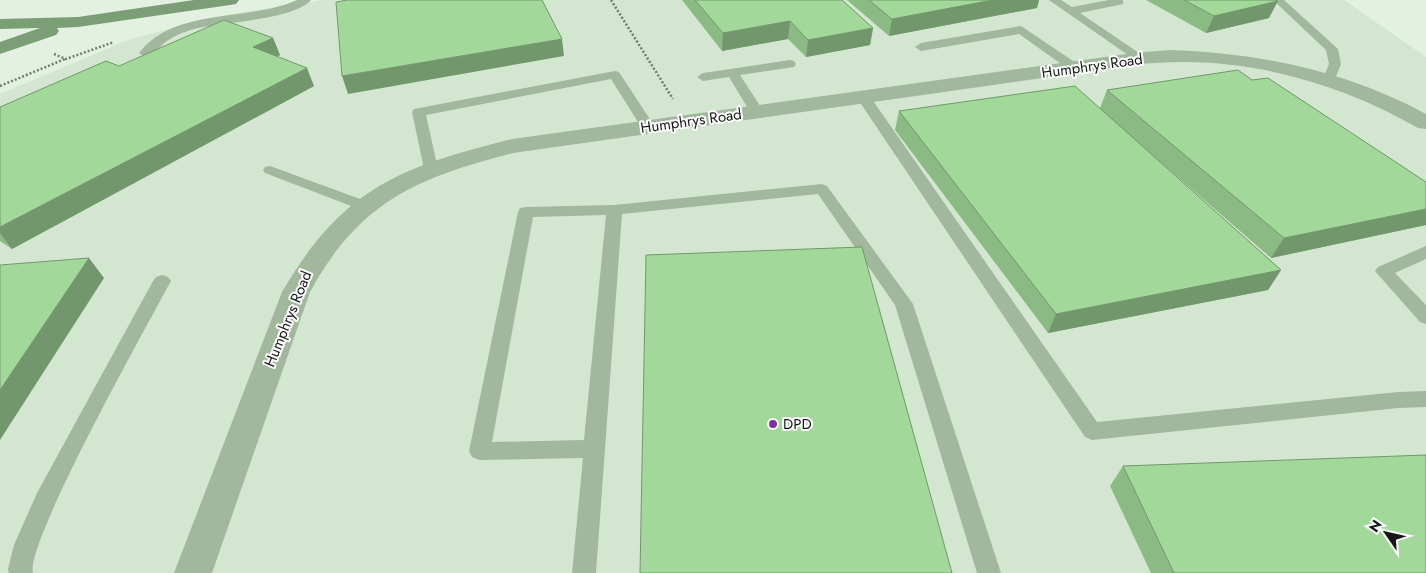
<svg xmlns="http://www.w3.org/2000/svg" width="1426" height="573" viewBox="0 0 1426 573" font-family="Jost,sans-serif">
<rect width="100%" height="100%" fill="#e2f1e0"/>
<path fill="#d3e7d0" d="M323,0H1344L1426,57V573H0V94L128,40L213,17Z"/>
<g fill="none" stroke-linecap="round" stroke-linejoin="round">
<g stroke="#727c71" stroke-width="2.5" stroke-dasharray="2 2" stroke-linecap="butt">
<path d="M611,0L673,99"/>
<path d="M54,54L66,59L114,42"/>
<path d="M0,86L65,59"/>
</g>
<g fill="#a1b89d" fill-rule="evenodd">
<path d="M297,0H311C294,19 229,22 203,27C191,29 177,34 167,41C160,46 154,55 145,57L139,53C174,7 249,22 297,0Z"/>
<path d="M1049,0H1061L1072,7L1109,0H1123V4L1080,13L1148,59L1142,63L1138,62Z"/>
<path d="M1273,0H1284L1338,49L1341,64L1333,84L1328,85L1322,81L1329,64L1326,50Z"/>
<path d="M1021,26L1079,65L1081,68L1079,71H1071L1019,34L921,51L915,47L921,43Z"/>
<path d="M790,60L794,61L796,64L794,67L740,75L764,112L757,116L752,115L729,77L703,81L697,77L703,73Z"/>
<path d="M615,71L619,72L655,127L653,130H643L611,79L426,115L438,169L436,172H426L424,169L412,112L414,109Z"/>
<path d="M864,94L869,95L1097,422L1398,392L1426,391V407L1398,408L1092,440L1085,437L857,98Z"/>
<path d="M270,166L371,203L373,206L371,209H359L265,173L263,170L265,167Z"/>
<path d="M822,184L827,186L913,304L1001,573H977L895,305L818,194L622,214L596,573H572L583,458L480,460L472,457L469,451L518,212L520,208L526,207L614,205ZM606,215L584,440L492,442L533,217Z"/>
<path d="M1426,246V259L1395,273L1426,305V324L1420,322L1375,271L1378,267Z"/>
<path d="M162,275L168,277L171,281C149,322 25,543 33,573H9L8,569L14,545L37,493L153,281L156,277Z"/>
</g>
<path fill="#a1b89d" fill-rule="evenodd" d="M1170,50C1260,53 1347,71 1426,114V129L1418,128C1333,79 1233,53 1134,65L513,153C417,178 360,201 310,292L212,573H174L282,292C343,188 400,167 512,139L1134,53Z"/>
<path fill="#7c9e77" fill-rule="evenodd" d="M194,0H239L236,4L230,5L78,27L57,28L59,31L56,35L0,54V42L40,28L0,29V19L78,17Z"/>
</g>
<g fill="#8cba85">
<path d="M682,0H842L873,28L870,45L806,57L788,39L722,51Z"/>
<path d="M847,0H1039L1037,8L889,36Z"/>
<path d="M1146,0H1275L1269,18L1206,33Z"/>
<path d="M273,38L280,55L277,57L314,86L12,249L0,241V107Z"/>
<path d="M1252,80L1426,182V225L1271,258L1142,146L1281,270L1268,290L1048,333L895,130L899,111L1100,108L1107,90Z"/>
<path d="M1123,466L1426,573H1151L1110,486Z"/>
</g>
<g fill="#72976c">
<path d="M993,0H1039L1037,8L889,36L892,19Z"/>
<path d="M1278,1L1269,18L1206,33L1214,16Z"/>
<path d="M790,21L788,39L722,51L723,33Z"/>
<path d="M873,28L870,45L806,57L808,40Z"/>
<path d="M273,38L280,55L260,65L253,47Z"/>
<path d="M562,39L564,56L348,94L342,76Z"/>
<path d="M307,68L314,86L12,249L0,233V227Z"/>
<path d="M1426,209V225L1271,258L1284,238Z"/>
<path d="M89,258L104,278L0,440V390Z"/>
<path d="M1281,270L1268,290L1048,333L1056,314Z"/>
</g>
<g fill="#a3d89b" stroke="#72976c">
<path d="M348,0H542L562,39L342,76L336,2Z"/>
<path d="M695,0H842L873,28L808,40L790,21L723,33Z"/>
<path d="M869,0H993L892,19Z"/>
<path d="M1184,0H1275L1278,1L1214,16Z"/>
<path d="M224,20L273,38L253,47L307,68L0,227V107L106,61L119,66Z"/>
<path d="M1238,70L1252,80L1268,78L1426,182V209L1284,238L1107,90Z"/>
<path d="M1075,86L1281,270L1056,314L899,111Z"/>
<path d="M862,247L952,573H640L646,255Z"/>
<path d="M89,258L0,390V265Z"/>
<path d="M1426,455V573H1174L1123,466Z"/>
</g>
<circle fill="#812d9c" stroke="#fff" stroke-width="2" cx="773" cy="424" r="5"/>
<g text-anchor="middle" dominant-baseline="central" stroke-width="4" stroke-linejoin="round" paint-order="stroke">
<g font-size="15" fill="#141913" stroke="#fff">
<text transform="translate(1092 66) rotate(-8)">Humphrys Road</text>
<text transform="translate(691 121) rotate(-8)">Humphrys Road</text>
<text transform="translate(288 319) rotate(-68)">Humphrys Road</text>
</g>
<g font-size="15" fill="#141913" stroke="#fff" text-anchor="start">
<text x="783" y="424">DPD</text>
</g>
</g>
<g transform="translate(1386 533) rotate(304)" stroke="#ffffff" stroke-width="4" paint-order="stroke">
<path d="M0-4L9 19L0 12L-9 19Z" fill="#141913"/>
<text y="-8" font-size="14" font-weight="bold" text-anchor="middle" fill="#141913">N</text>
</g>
</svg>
